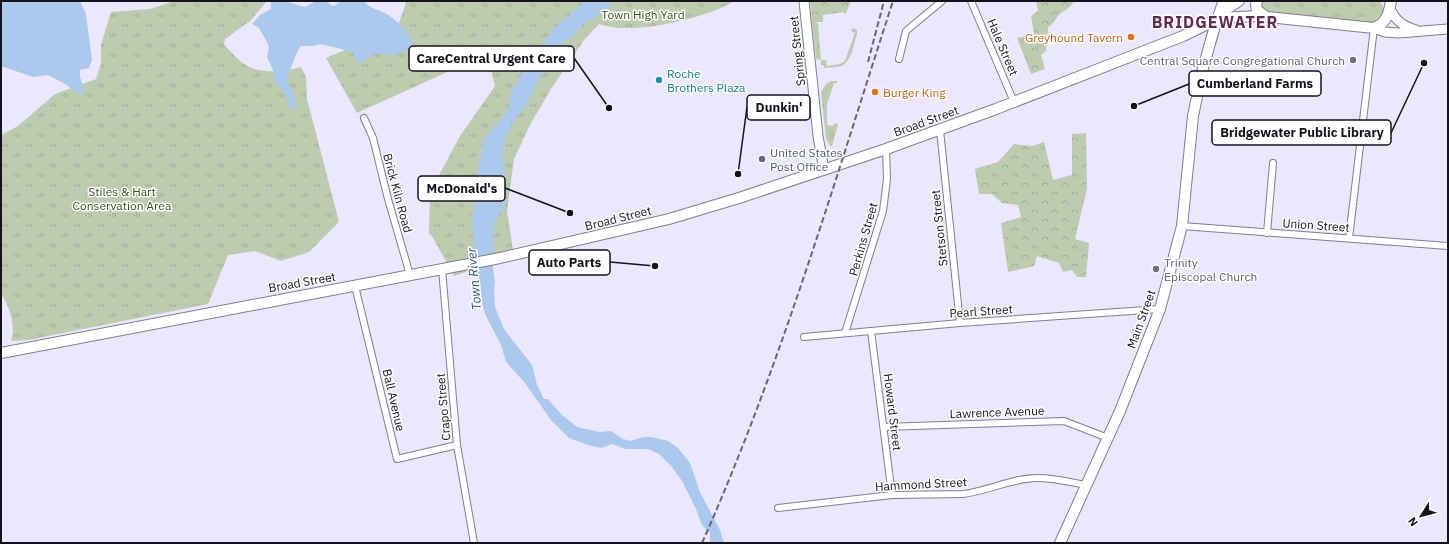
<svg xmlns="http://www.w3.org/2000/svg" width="1449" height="544" viewBox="0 0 1449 544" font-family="'IBM Plex Sans',sans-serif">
<defs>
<pattern id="grass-tufts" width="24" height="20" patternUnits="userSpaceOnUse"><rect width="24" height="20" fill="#bdcbaf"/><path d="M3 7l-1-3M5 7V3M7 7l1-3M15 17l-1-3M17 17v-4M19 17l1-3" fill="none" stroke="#a2ad96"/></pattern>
<pattern id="forest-crowns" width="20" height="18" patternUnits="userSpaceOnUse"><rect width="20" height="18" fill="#bdcbaf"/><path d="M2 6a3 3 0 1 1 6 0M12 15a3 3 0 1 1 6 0" fill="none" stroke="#a2ad96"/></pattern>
</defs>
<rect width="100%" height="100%" fill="#ebe7fe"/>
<g fill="url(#grass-tufts)">
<path d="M174,1H267L250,21L225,39L224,44C230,51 237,59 244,64C261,75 283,72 301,67L306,77L307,99L339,222L309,252L281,261L255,251L228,255L208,304L28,340L11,341C16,326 10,307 1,294V135L18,126L55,94L96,79L101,64V45L111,12L150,9Z"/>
<path d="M404,1H735C707,17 656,29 623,28C615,28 607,26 599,24L584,40L551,89L531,123L514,159L507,211L514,256L454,276L432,236L429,234L430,192L460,136L495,86L489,62L456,68L357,113L326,58L363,42L395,34L406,3Z"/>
<path d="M1262,1H1379C1385,6 1385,11 1383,17L1374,23H1364L1268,13L1263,9Z"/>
<path d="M812,22L818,23L821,60H826L827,66L840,64L845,61L855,33L851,31L853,28L857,30V33C854,43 852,62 841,66C836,68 830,67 824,68V65H821V60L816,59Z"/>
<path d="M837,81V83H834L827,104V125L833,126L835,123L838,124L832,146H830L826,138L821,92L826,84L831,81Z"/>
</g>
<g fill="url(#forest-crowns)">
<path d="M810,1H851L846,13L844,14V12L823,15V22H812Z"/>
<path d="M1036,1H1074C1071,8 1064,10 1059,15C1054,20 1055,23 1048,27L1046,51L1041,55L1045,69L1031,74L1017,38L1034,34L1031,16L1038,11Z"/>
<path d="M1086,133L1087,189L1075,239L1089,243L1086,277H1077L1072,270L1063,272L1059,263L1037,256L1034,266L1008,272L1001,223L1021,217L1018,205L1002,203L992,194H979L975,169L998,162L1014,144L1032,146L1044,142L1053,180L1072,175V134Z"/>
</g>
<g fill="#aac9ed">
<path d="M1,1H80L86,14L92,60L89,68L80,70V77L85,93L75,92L67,85L48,75L33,77L1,66Z"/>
<path d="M271,1H284L305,7L316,1H326L331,5L334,6L341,1H364C370,9 377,9 385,13C396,19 412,34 413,46L409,50L392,55L376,53L360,63L355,60L353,53L350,51L320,44L314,46H301C294,56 293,66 287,76C288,88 299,98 295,110L290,108L283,90L274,80L273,70L267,57L269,48L267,42L259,28L252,24L260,15L271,9Z"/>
<path d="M586,1H613L609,8L599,15L581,26L574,35L560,45L549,58L527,103L513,122L503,144V160L507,189L506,203L494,224L493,269L495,282L494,291L495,307L504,329L532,365L537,385L544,399H548L562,415L577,427L599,432L611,431L623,439L631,441L643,437H652L668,441L678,448L690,463L700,492L720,530L724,543H710V533L702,525L696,509L682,481L672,467L659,454L648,449H626L612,444L601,448L588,445L569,438L551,420L525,383L506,362L501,345L486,316L483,308L472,228V218L476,196V180L484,139L507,111L509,106L510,93L530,60L554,28Z"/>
</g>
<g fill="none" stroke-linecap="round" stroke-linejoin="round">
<defs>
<g id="street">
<path d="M971,1L1014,102"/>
<path d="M899,59L906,31L942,1"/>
<path d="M364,118L373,138L388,199L410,275"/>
<path d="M940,130L960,323"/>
<path d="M1182,226L1448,246"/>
<path d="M1267,233L1273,163"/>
<path d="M1349,238L1374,28"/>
<path d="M442,269L457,445L474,543"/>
<path d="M355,286L397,459L457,445"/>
<path d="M871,331L892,495"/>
<path d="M845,333L883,211L887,179L886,149"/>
<path d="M804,337L960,323L1160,309"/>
<path d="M884,427L1064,421L1108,438"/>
<path d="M778,508L892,495L963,494C988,491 1012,478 1037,478C1053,478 1070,482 1086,485"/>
</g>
<g id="secondary">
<path d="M804,1L818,136L824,170"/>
<path d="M1390,9C1396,21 1403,26 1416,30"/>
<path d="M1217,19L1223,1"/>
<path d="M1374,28L1385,32L1398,33L1448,29"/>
</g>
<g id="primary">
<path d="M1257,1L1256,5L1257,10L1265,16"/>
<path d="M1,353L500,258L669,219L739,198L886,149L996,109L1183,36L1220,18L1257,16L1374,28C1387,23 1389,13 1391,1"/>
<path d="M1060,543L1120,411L1160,309L1182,226L1193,116L1203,68L1217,19L1228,8L1239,1"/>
</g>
</defs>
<use href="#street" stroke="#817d92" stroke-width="8"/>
<use href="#secondary" stroke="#817d92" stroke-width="11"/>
<use href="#primary" stroke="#817d92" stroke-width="12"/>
<use href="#street" stroke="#fff" stroke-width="6"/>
<use href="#secondary" stroke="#fff" stroke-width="9"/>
<use href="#primary" stroke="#fff" stroke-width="10"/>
<g stroke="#6a6775" stroke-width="2" stroke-dasharray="6 3" stroke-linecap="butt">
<path d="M868,62L884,1"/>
<path d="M702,543C780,368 834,183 893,1"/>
</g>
</g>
<g fill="#e8710a" stroke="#fff" stroke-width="1.5">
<circle cx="1131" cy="37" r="4"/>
<circle cx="875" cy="92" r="4"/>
</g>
<g fill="#6b7280" stroke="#fff" stroke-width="1.5">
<circle cx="1353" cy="60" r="4"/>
<circle cx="1156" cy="269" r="4"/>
</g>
<circle fill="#0f9aa8" stroke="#fff" stroke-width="1.5" cx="659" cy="80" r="4"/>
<circle fill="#5c6f8a" stroke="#fff" stroke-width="1.5" cx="762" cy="159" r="4"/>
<g text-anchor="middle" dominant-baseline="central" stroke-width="3" stroke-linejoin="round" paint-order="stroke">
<g font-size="12" fill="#374f11" stroke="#fff">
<text x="643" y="14">Town High Yard</text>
<text x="122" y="191">Stiles &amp; Hart<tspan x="122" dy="14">Conservation Area</tspan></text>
</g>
<g font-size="12" fill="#c56008" stroke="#fff" text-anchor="end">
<text x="1123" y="37">Greyhound Tavern</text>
<text x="883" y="92" text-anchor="start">Burger King</text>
</g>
<g font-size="12" fill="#14121a" stroke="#fff">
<text transform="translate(1003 47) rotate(67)">Hale Street</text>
<text transform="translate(797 51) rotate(-96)">Spring Street</text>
<text transform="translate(926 121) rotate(-20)">Broad Street</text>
<text transform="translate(398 193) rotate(75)">Brick Kiln Road</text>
<text transform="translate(618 218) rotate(-14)">Broad Street</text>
<text transform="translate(1316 225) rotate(4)">Union Street</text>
<text transform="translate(939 228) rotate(-96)">Stetson Street</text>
<text transform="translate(863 239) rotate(-74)">Perkins Street</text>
<text transform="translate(302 282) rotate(-10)">Broad Street</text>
<text transform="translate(981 311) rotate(-4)">Pearl Street</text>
<text transform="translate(1141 319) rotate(-70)">Main Street</text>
<text transform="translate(394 400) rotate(77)">Ball Avenue</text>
<text transform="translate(443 407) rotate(-95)">Crapo Street</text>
<text transform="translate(893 412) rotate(83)">Howard Street</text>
<text transform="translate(997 412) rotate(-2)">Lawrence Avenue</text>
<text transform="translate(921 484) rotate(-3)">Hammond Street</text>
</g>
<g font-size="12" fill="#5b616d" stroke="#fff" text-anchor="end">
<text x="1345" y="60">Central Square Congregational Church</text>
<text x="1164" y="262" text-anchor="start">Trinity<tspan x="1164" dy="14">Episcopal Church</tspan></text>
</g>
<g font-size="12" fill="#0d838f" stroke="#fff" text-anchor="start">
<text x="667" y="73">Roche<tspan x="667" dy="14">Brothers Plaza</tspan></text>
</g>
<g font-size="12" fill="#4e5e75" stroke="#fff" text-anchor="start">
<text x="770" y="152">United States<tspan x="770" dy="14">Post Office</tspan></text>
</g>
<g font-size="13" font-style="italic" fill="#295382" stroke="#fff">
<text transform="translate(474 279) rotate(-95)">Town River</text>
</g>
<g font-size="16" font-weight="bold" letter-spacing="1" fill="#602854" stroke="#fff">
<text x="1215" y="22">BRIDGEWATER</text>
</g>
</g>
<path fill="none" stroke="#14121a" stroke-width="1.5" d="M609 108L574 58M1134 106L1189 84M738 174L747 107M1424 63L1391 133M570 213L505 188M655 266L610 262"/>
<g fill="#14121a" stroke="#fff" stroke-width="1.5">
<circle cx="609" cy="108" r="4"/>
<circle cx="1134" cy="106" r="4"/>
<circle cx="738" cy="174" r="4"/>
<circle cx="1424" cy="63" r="4"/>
<circle cx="570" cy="213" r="4"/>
<circle cx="655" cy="266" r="4"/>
</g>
<g fill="#fff" stroke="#14121a" stroke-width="1.5">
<rect x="409" y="46" width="165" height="25" rx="4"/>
<rect x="1189" y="71" width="132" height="25" rx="4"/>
<rect x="747" y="95" width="63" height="25" rx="4"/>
<rect x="1212" y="120" width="179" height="25" rx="4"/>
<rect x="418" y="176" width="87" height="25" rx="4"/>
<rect x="529" y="250" width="81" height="25" rx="4"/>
</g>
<g font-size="13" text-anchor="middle" font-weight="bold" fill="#14121a">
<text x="491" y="63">CareCentral Urgent Care</text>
<text x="1255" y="88">Cumberland Farms</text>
<text x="779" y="112">Dunkin'</text>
<text x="1302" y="137">Bridgewater Public Library</text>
<text x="462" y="193">McDonald's</text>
<text x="569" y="267">Auto Parts</text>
</g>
<rect width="1449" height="544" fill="none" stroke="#14121a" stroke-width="4"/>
<g transform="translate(1421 516) rotate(234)" stroke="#ffffff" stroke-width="3" paint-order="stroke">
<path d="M0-3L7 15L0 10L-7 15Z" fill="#14121a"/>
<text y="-6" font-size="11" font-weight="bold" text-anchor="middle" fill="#14121a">N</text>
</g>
</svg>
